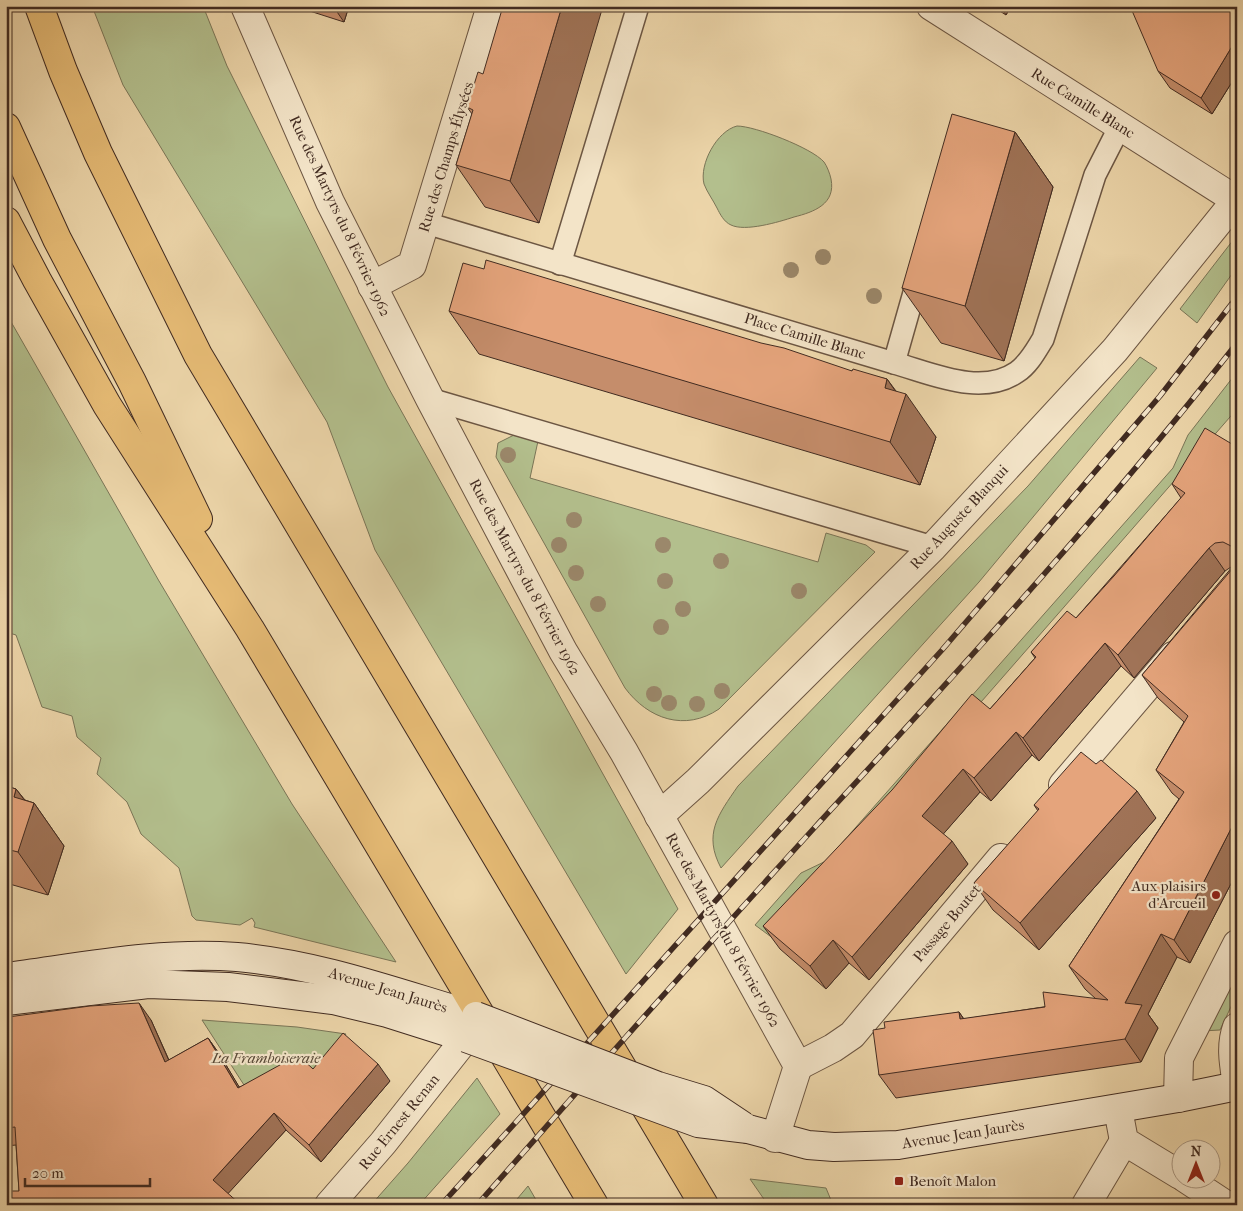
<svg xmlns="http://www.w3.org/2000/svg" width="1243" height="1211" viewBox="0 0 1243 1211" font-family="'IM FELL French Canon',serif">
<rect width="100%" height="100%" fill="#edd6aa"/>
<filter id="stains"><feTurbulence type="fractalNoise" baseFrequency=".004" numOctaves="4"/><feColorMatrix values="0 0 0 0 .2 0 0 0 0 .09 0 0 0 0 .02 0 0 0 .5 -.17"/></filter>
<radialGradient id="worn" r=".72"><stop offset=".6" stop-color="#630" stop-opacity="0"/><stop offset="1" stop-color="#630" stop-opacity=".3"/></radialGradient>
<g fill="#b3bf8d" stroke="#7a7557">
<path d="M92,6H203L227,66L388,387L678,909L626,974L375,550L327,422L123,85Z"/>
<path d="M737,126C755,126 812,148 824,162C827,166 830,174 831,179C836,204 814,212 794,217C779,222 745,232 731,225C724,222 720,214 717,208C713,200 707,192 704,184C699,164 717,131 737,126Z"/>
<path d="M1237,235V267L1197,323L1180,309Z"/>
<path d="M6,313L159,581L292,804L396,962L254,927L255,923L252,918L240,925L196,920L192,916L179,868L141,834L127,802L97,774L101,758L77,737L72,716L42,707L16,635L6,632Z"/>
<path d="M1140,357L1157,368L979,582L721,868C703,834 718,815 738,786L1028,486Z"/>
<path d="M1237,372V409L774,939L755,925L801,873L826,861L1173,468L1188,435Z"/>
<path d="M514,435L538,441L530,478L818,562L826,533L866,545L875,552L719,709C685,732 648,719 625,688L496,457L498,443Z"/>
<path d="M1237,963V994L1220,1030L1202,1031Z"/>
<path d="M202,1020L297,1027L346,1034L314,1076L255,1102Z"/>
<path d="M477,1078L500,1114L419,1205H371L408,1163Z"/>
<path d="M750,1179L826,1188L833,1205H768Z"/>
<path d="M528,1186L539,1205H512Z"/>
</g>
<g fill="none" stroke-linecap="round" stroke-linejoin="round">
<defs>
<g id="service">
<path d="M426,223L894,363L919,275"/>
<path d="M560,264L638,6"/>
<path d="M894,363C931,373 981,397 1017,372C1029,364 1036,350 1043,339L1095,175L1120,126"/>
<path d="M430,399L933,547"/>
</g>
<g id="minor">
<path d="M245,6L330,202L430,399L563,651L624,752L798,1066L775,1138"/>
<path d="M931,6L1236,200"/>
<path d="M372,286L412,265L491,6"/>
<path d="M1063,785L1173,656"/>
<path d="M659,816L698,781L933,547L1115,350L1237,199"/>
<path d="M1237,1027C1230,1046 1234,1065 1237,1085"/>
<path d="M798,1066L833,1048L852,1035L1001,858"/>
<path d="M1178,1098L1179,1058L1237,944"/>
<path d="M1118,1109L1124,1141L1180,1175"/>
<path d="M1185,1178L1226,1205"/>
<path d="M329,1205L383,1143L466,1038"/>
<path d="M1086,1205L1124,1141"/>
</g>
<g id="secondary">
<path d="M6,977C82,967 160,951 237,957C319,964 397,993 476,1016"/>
<path d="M6,1001L148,984L228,987L333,1000L387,1013L466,1038"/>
<path d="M748,1129L808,1145L834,1147L898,1145L1178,1098L1237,1086"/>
</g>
<g id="motorway">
<path d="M39,6L63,71L98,153L198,355L704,1205"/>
<path d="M6,127L57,239L132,382L198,519"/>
<path d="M6,221L37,280L107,405L250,629L594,1205"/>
</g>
</defs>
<use href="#service" stroke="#6c5643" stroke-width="24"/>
<use href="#minor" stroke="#6c5643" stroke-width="30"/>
<use href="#secondary" stroke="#412b21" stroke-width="30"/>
<use href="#motorway" stroke="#412b21" stroke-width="30"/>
<use href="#service" stroke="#f3e4c8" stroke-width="21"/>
<use href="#minor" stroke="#f3e4c8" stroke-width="28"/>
<use href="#secondary" stroke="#f3e4c8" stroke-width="28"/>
<use href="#motorway" stroke="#e6bb75" stroke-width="28"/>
<defs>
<g id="rail">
<path d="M441,1205L942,650L1160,396L1237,297"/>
<path d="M477,1205C589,1078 702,951 816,826C960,669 1105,512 1237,343"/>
</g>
</defs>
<use href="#rail" stroke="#412b21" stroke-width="5.5"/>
<use href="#rail" stroke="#f3e4c8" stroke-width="4" stroke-dasharray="11" stroke-linecap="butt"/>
<defs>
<g id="secondary-bridge">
<path d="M476,1016L658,1086L704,1100L743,1126"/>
<path d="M466,1038L698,1123L748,1129"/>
</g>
</defs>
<use href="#secondary-bridge" stroke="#412b21" stroke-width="30" stroke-linecap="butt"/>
<use href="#secondary-bridge" stroke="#f3e4c8" stroke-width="28"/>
</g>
<g fill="#9b886b">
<circle cx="823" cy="257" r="8"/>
<circle cx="791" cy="270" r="8"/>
<circle cx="874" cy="296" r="8"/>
<circle cx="508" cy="455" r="8"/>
<circle cx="574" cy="520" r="8"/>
<circle cx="559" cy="545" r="8"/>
<circle cx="663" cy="545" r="8"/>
<circle cx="721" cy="561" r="8"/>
<circle cx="576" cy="573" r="8"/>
<circle cx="665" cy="581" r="8"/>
<circle cx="799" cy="591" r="8"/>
<circle cx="598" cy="604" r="8"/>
<circle cx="683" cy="609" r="8"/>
<circle cx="661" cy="627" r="8"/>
<circle cx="722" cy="691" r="8"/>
<circle cx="654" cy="694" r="8"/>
<circle cx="669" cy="703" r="8"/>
<circle cx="697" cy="704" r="8"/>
</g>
<g fill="#c58d6b" stroke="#412b21">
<path d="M294,6H349L344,22Z"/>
<path d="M992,6H1011L1006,15Z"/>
<path d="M1237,6V74L1212,114L1170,88L1158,71Z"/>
<path d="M483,74L539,223L485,207L456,165L472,114L467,107Z"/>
<path d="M1015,132L1053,187L1004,361L941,343L902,288Z"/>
<path d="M449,311L852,371L887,379L896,391L936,437L920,485L479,354Z"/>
<path d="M1237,447V872L1190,963L1177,957L1148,1014L1158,1028L1141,1062L896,1098L879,1075L885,1028L959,1012L964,1019L1096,999L1085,989L1069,966L1179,799L1172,793L1156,770L1184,722L1158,698L1142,675L1233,566L1231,567L1225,571L1134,678L1121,666L1039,761L1032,755L991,801L980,792L943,834L968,864L869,980L849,963L826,989L780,949L763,926L990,709L1035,658L1031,652L1076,618L1181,498L1172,484Z"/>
<path d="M6,786L16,789L25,800L34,803L64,846L48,895L6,883Z"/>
<path d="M1034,805L1156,818L1039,950L993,910L974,883L1038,811Z"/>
<path d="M151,1020L169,1060L208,1038L220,1055L239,1087L313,1069L390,1081L321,1162L286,1130L228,1193L19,1191L16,1145L6,1146V1036Z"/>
</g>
<g fill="#a07357" stroke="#412b21">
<path d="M333,6H349L344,22Z"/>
<path d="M562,6H603L539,223L510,181Z"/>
<path d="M1000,6H1011L1006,15Z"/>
<path d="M1237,38V74L1212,114L1201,98Z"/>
<path d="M1015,132L1053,187L1004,361L965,306Z"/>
<path d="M887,379L903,402L906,394L936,437L920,485L890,442L885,388Z"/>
<path d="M1209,548L1225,571L1134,678L1118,655Z"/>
<path d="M1105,643L1121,666L1039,761L1023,738Z"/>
<path d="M1016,732L1032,755L991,801L974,778Z"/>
<path d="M963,769L980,792L939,839L922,816Z"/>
<path d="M16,789L32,810L34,803L64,846L48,895L18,852L14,797Z"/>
<path d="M1137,791L1156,818L1039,950L1020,923Z"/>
<path d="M1237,817V872L1190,963L1174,940Z"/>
<path d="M952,841L968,864L869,980L852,957Z"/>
<path d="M1161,934L1177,957L1148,1014L1158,1028L1141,1062L1125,1039V1003Z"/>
<path d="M833,940L849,963L826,989L810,966Z"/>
<path d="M139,1003L151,1020L177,1079L165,1062Z"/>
<path d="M959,1012L975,1036L960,1019Z"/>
<path d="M208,1038L220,1055L250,1105L238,1088Z"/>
<path d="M378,1064L390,1081L321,1162L309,1145Z"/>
<path d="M274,1113L286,1130L225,1197L213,1180Z"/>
</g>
<g fill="#e5a47c" stroke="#412b21">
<path d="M503,6H562L510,181L456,165L473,110L467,107L478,72L483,74Z"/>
<path d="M1130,6H1237V38L1201,98L1158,71Z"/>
<path d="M952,114L1015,132L965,306L902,288Z"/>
<path d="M486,260L761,343L784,348L852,371L853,369L887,379L885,388L906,394L890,442L449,311L463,263L484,269Z"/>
<path d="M1205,428L1237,447V817L1174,940L1161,934L1125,1003L1142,1005L1125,1039L879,1075L873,1030L885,1028L884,1022L959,1012L960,1019L1045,1007L1043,992L1108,1000L1069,966L1184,792L1156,770L1188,716L1142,675L1233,568L1236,560L1235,552L1231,546L1223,542L1215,543L1209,548L1118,655L1105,643L1023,738L1016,732L974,778L963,769L922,816L952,841L852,957L833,940L810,966L763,926L892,790L972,694L990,709L1036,657L1031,652L1067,611L1076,618L1114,576L1185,493L1172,484Z"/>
<path d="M1081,752L1096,764L1101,760L1137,791L1020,923L974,883L1039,809L1034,805Z"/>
<path d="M6,786L16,789L14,797L34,803L18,852L6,849Z"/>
<path d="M139,1003L165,1062L208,1038L238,1088L298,1055L313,1069L343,1033L378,1064L309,1145L274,1113L213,1180L241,1205H6V1191H19L15,1127L6,1128V1036H10L8,1017L90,1006Z"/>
<path d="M1138,1200H1151L1159,1205H1135Z"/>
<path d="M910,1202L946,1203L949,1205H908Z"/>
</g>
<g fill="#8f2418" stroke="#f3e4c8" stroke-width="2">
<circle cx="1216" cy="895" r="5"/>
<rect x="894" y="1176" width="10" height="10" rx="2.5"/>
</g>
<g text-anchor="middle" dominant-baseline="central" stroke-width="4.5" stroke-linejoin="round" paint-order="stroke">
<g font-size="15" fill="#412b21" stroke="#f3e4c8">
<text transform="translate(1083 103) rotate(32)">Rue Camille Blanc</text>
<text transform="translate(446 157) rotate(-73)">Rue des Champs-Élysées</text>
<text transform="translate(340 216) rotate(65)">Rue des Martyrs du 8 Février 1962</text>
<text transform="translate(805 336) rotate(17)">Place Camille Blanc</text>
<text transform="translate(959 517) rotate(-47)">Rue Auguste Blanqui</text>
<text transform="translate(525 577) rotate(62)">Rue des Martyrs du 8 Février 1962</text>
<text transform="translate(947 923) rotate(-50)">Passage Boutet</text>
<text transform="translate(723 930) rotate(61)">Rue des Martyrs du 8 Février 1962</text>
<text transform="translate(388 990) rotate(17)">Avenue Jean Jaurès</text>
<text transform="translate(399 1122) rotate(-51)">Rue Ernest Renan</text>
<text transform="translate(963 1134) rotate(-9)">Avenue Jean Jaurès</text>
</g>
<g font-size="15" fill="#412b21" stroke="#f3e4c8" text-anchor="end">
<text x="1206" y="886">Aux plaisirs<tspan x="1206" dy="17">d'Arcueil</tspan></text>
<text x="909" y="1181" text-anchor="start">Benoît Malon</text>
</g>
<g font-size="15" font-style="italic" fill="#584937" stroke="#f3e4c8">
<text x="266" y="1058">La Framboiseraie</text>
</g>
</g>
<rect width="1243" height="1211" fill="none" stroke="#edd6aa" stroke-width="25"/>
<rect x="8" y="8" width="1228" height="1196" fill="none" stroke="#412b21" stroke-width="2.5"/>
<rect x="12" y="12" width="1218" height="1186" fill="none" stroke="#412b21"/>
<g transform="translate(1196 1164)"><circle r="24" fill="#f3e4c8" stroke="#ac9a85"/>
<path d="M0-4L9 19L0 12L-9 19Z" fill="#8f2418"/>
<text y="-8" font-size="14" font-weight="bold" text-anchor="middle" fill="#412b21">N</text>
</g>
<path d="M25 1178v8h125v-8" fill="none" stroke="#412b21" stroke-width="2.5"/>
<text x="32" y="1178" font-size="15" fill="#412b21" stroke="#f3e4c8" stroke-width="4" paint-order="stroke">20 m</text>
<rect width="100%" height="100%" filter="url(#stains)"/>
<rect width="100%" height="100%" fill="url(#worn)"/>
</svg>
